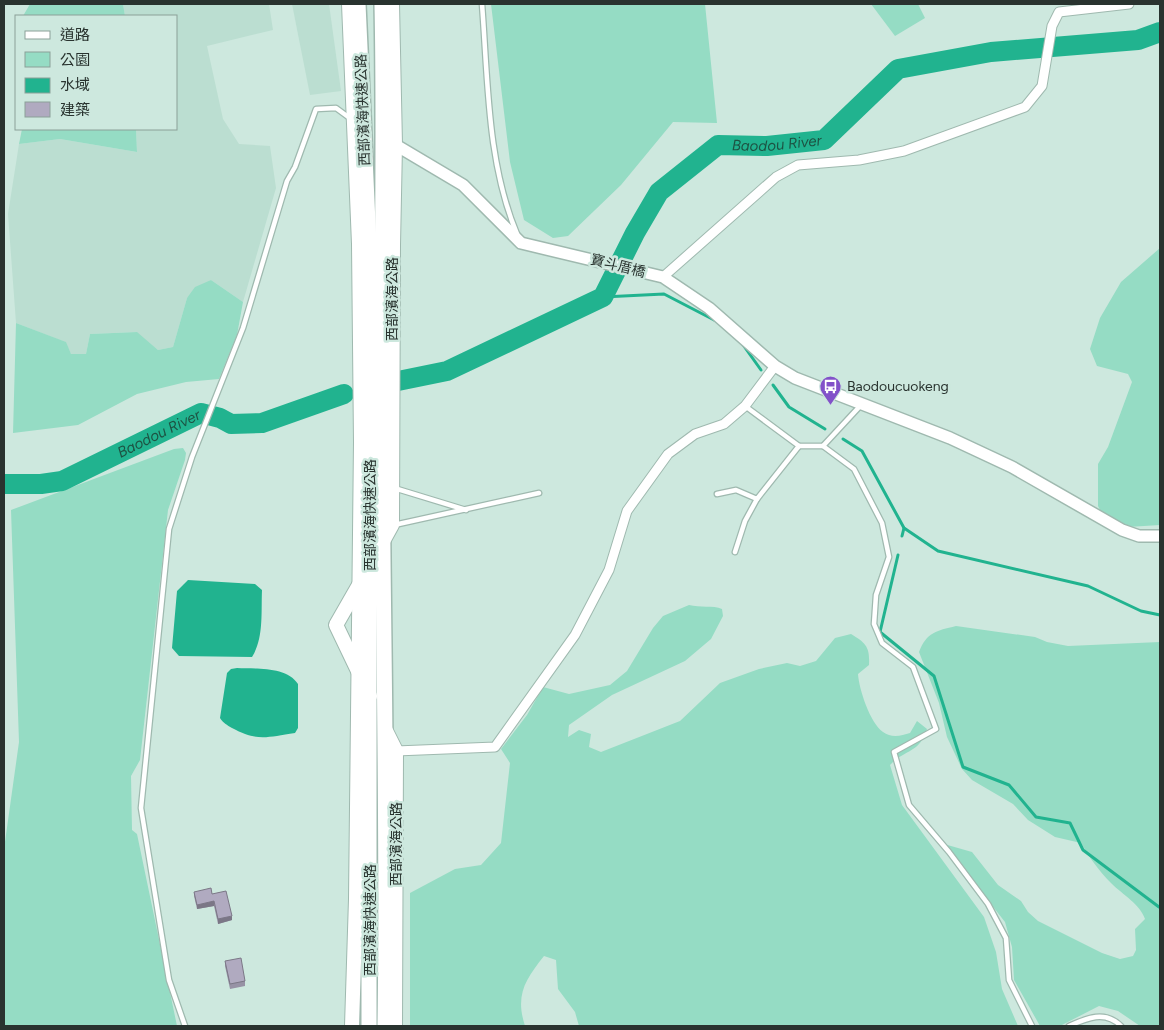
<svg xmlns="http://www.w3.org/2000/svg" width="1164" height="1030" viewBox="0 0 1164 1030" font-family="Figtree,'Noto Sans TC',sans-serif">
<rect width="100%" height="100%" fill="#cde8de"/>
<g fill="#bbded1">
<path d="M123,4H269L273,30L207,46L223,119L239,144L270,146L276,188L243,302L211,280L187,298L173,347L158,350L136,332L90,334L86,354H71L65,342L16,323L8,214L19,144L60,139L137,152L136,129H176V16H125Z"/>
<path d="M292,4H329L341,91L310,95Z"/>
</g>
<g fill="#95dcc4">
<path d="M30,4H123L125,16H23Z"/>
<path d="M491,4H705L717,123L673,122L621,185L568,236L553,238L524,220L510,162Z"/>
<path d="M871,4H918L925,18L895,36Z"/>
<path d="M22,129H136L137,152L60,139L19,144Z"/>
<path d="M1160,248V525L1128,527L1102,514L1098,506V464L1108,447L1132,382L1128,374L1097,366L1090,349L1100,318L1121,282Z"/>
<path d="M211,280L243,302L237,335L219,379L186,382L137,394L78,425L13,433L16,323L66,342L71,354H86L90,334L137,332L158,350L173,347L187,298L195,287Z"/>
<path d="M183,448L186,453L185,460L168,510L140,760L131,776L132,830L137,834L177,1026H4V849L19,742L11,510L174,449Z"/>
<path d="M689,605C700,608 713,605 722,609L723,616L711,639L685,661L612,695L569,725L568,737L579,730L591,734L589,747L601,752L680,721L720,683L759,669L787,663L800,666L816,661L835,638L851,634C866,643 870,647 869,665L858,674C859,689 870,723 883,732C891,738 901,736 910,733L917,721L927,729C919,754 905,749 890,765L902,805L984,917L996,952L1002,989L1018,1026H579L575,1012L558,989L556,960L544,956C525,980 515,995 525,1026H410V893L455,869L481,865L501,843L510,763L501,749L527,715L543,687L569,694L610,685L627,671L653,628L663,616Z"/>
<path d="M956,626L1035,637L1047,642L1068,646L1160,642V1026H1140L1118,1011L1099,1006L1060,1026H1040L1014,980L1012,947L1005,922L944,844L972,852L998,885L1021,901L1028,912L1038,921L1102,953L1120,959L1133,956L1136,950L1135,929L1145,919C1140,904 1123,895 1111,883C1099,871 1089,857 1081,843L1055,837L1028,820L1013,804L972,780L962,769L947,737L939,703L919,652C927,632 936,631 956,626Z"/>
</g>
<g fill="#21b38f">
<path d="M188,580L255,584L262,590C261,612 264,638 252,657L179,656L172,648L177,591Z"/>
<path d="M237,668C256,669 287,666 298,684V728L295,733C267,737 258,742 232,728C227,725 223,723 220,718L227,673L231,669Z"/>
</g>
<g fill="none" stroke-linecap="round" stroke-linejoin="round">
<g stroke="#21b38f" stroke-width="3">
<path d="M603,297L664,294L718,322"/>
<path d="M741,342L761,370"/>
<path d="M773,385L789,407L825,429"/>
<path d="M843,439L862,451L904,528L938,551L1088,586L1141,611L1160,615"/>
<path d="M902,536L904,528"/>
<path d="M898,555L880,632L934,676L963,767L1009,785L1036,817L1070,823L1083,850L1159,907"/>
</g>
<g stroke="#21b38f" stroke-width="20">
<path id="s1" d="M398,381L447,371L603,297L635,233L659,192L718,145L767,146L824,140L898,69L991,52L1138,40L1160,32"/>
<path id="s2" d="M4,484H41L62,481L201,413L220,418L231,424L262,423L344,394"/>
</g>
<defs>
<g id="service">
<path d="M482,4C488,80 487,163 517,234"/>
<path d="M745,406L799,446H823L861,405"/>
<path d="M823,446L854,469L882,523L889,557L876,595L874,624L882,643L913,667L936,729L894,752L909,805L949,852L988,904L1006,938L1009,980L1032,1026"/>
<path d="M394,488L466,510"/>
<path d="M717,494L736,490L757,499L799,446"/>
<path d="M394,525L539,493"/>
<path d="M735,552L745,521L757,499"/>
<path d="M185,1026L169,980L141,808L169,529L192,457L243,328L287,181L295,167L316,109L336,108L351,119"/>
<path d="M1069,1026C1087,1018 1105,1010 1121,1026"/>
</g>
<g id="minor">
<path d="M663,277L776,177L798,165L859,160L904,151L1025,107L1042,86L1052,26L1059,12L1129,4"/>
<path d="M396,751L495,747L575,635L609,570L627,511L668,454L695,434L724,424L745,406L775,366"/>
</g>
<path id="tertiary" d="M394,144L463,185L521,243L663,277L709,308L775,366L795,378L950,438L1012,467L1122,530L1139,536H1160"/>
<g id="primary">
<path d="M349,4L359,244L361,442L356,899L352,1026"/>
<path d="M381,545L392,525L393,245L395,145L392,4"/>
<path d="M370,696L336,625L371,564"/>
<path d="M385,729L396,751L395,1026"/>
</g>
<g id="trunk">
<path d="M358,4L369,245V1026"/>
<path d="M382,4C385,149 381,295 382,440C383,636 388,831 385,1026"/>
</g>
</defs>
<use href="#service" stroke="#9fb9af" stroke-width="7"/>
<use href="#minor" stroke="#9fb9af" stroke-width="11"/>
<use href="#tertiary" stroke="#9fb9af" stroke-width="14"/>
<use href="#primary" stroke="#9fb9af" stroke-width="16"/>
<use href="#trunk" stroke="#9fb9af" stroke-width="18"/>
<use href="#service" stroke="#fff" stroke-width="4.5"/>
<use href="#minor" stroke="#fff" stroke-width="9"/>
<use href="#tertiary" stroke="#fff" stroke-width="11"/>
<use href="#primary" stroke="#fff" stroke-width="14"/>
<use href="#trunk" stroke="#fff" stroke-width="15"/>
</g>
<g fill="#9792a5">
<path d="M194,892L212,894L232,920L218,924L214,906L197,909L194,896Z"/>
<path d="M225,961L245,981V986L230,989L225,966Z"/>
</g>
<g fill="#7b7786">
<path d="M214,901V906L197,909V905Z"/>
<path d="M232,916V920L218,924V919Z"/>
</g>
<g fill="#b0aac0" stroke="#7b7786">
<path d="M211,888L212,894L226,891L232,916L218,919L214,901L197,905L194,892Z"/>
<path d="M241,958L245,981L230,984L225,961Z"/>
</g>
<defs>
<symbol id="bus-pin" viewBox="-11 -11 22 30"><path d="M0 17L-7.5 6A9.5 9.5 0 1 1 7.5 6Z" fill="#8251c9" stroke="#cde8de"/><path d="M-5-6H5V4H4V6H2V4H-2V6H-4V4H-5ZM-3.5-4V0h7V-4ZM-3.5 1.2v1.5H-2V1.2ZM2 1.2v1.5H3.5V1.2Z" fill="#fff"/></symbol>
</defs>
<g fill-rule="evenodd">
<use href="#bus-pin" x="818" y="374" width="25" height="34"/>
</g>
<g text-anchor="middle" dominant-baseline="central" stroke-width="5" stroke-linejoin="round" paint-order="stroke">
<g font-size="14" fill="#29332f" stroke="#cde8de">
<text transform="translate(363 110) rotate(-92)">西部濱海快速公路</text>
<text transform="translate(618 266) rotate(14)">寶斗厝橋</text>
<text transform="translate(392 299) rotate(-90)">西部濱海公路</text>
<text transform="translate(370 515) rotate(-90)">西部濱海快速公路</text>
<text transform="translate(396 844) rotate(-90)">西部濱海公路</text>
<text transform="translate(370 920) rotate(-90)">西部濱海快速公路</text>
</g>
<g font-size="14" fill="#29332f" stroke="#cde8de" text-anchor="start">
<text x="847" y="386">Baodoucuokeng</text>
</g>
<g font-size="15" font-style="italic" fill="#1d5343" stroke="#cde8de">
<text stroke="none"><textPath href="#s1" startOffset="476">Baodou River</textPath></text>
<text stroke="none"><textPath href="#s2" startOffset="166">Baodou River</textPath></text>
</g>
</g>
<rect width="1164" height="1030" fill="none" stroke="#29332f" stroke-width="10"/>
<rect x="15" y="15" width="162" height="115" fill="#cde8de" stroke="#8ba098"/>
<rect x="25" y="31" width="25" height="8" fill="#ffffff" stroke="#8ba098"/>
<text x="60" y="40" font-size="15" fill="#29332f">道路</text>
<rect x="25" y="52" width="25" height="15" fill="#95dcc4" stroke="#8ba098"/>
<text x="60" y="65" font-size="15" fill="#29332f">公園</text>
<rect x="25" y="78" width="25" height="15" fill="#21b38f" stroke="#8ba098"/>
<text x="60" y="90" font-size="15" fill="#29332f">水域</text>
<rect x="25" y="102" width="25" height="15" fill="#b0aac0" stroke="#8ba098"/>
<text x="60" y="115" font-size="15" fill="#29332f">建築</text>
</svg>
